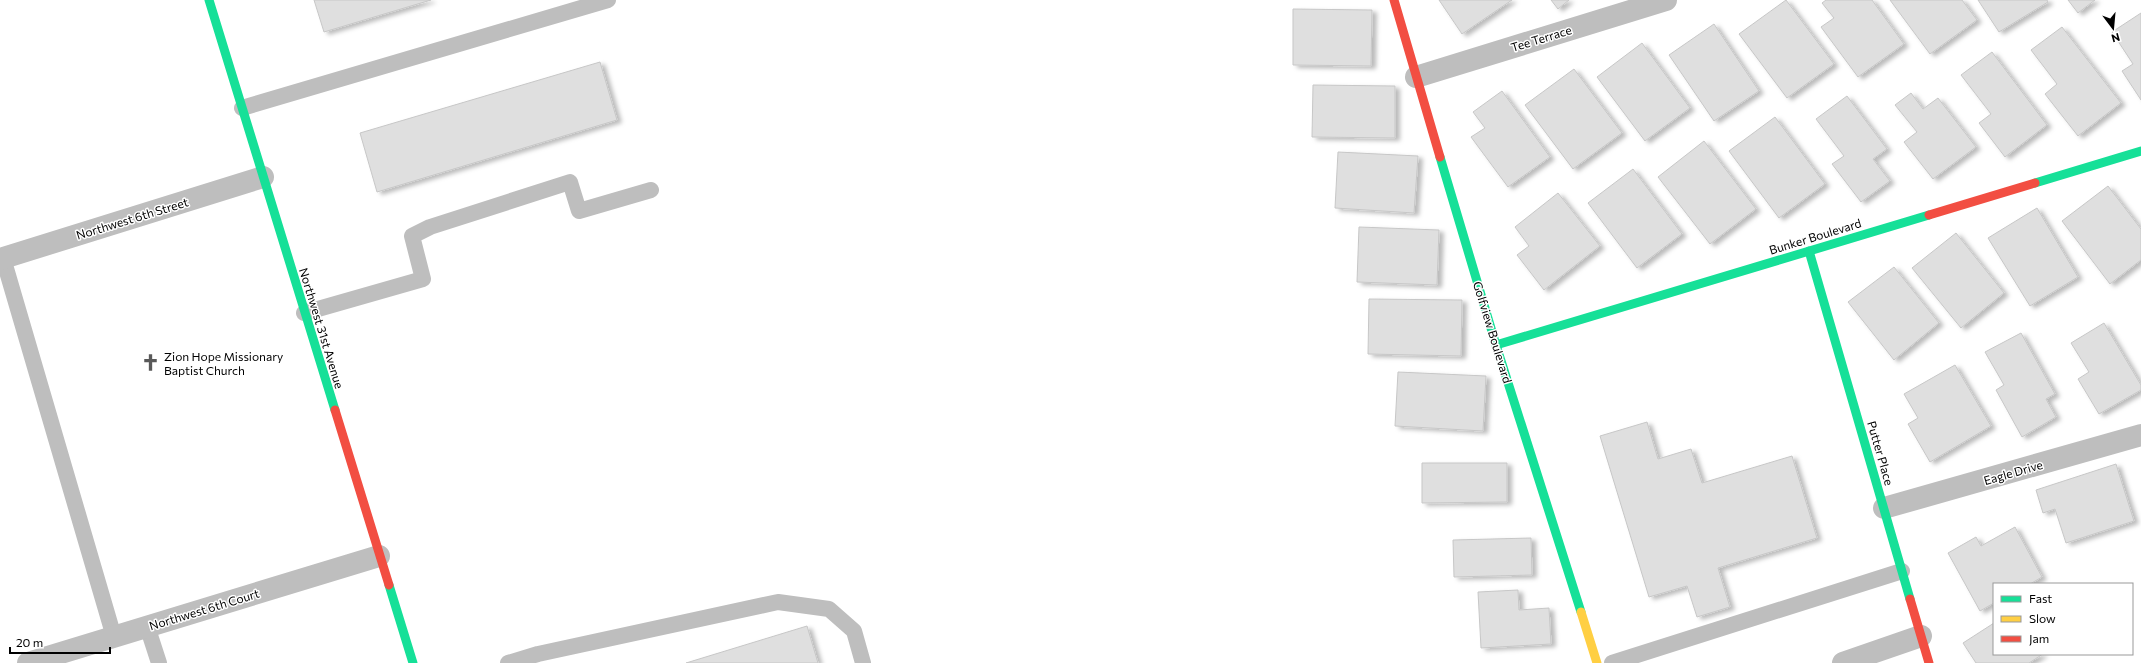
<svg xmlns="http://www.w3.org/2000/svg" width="2141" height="663" viewBox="0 0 2141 663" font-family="Commissioner,sans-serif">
<defs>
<filter id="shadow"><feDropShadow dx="4.5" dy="2.5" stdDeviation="2" flood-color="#0004"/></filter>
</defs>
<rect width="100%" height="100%" fill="#fff"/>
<g fill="#dfdfdf" stroke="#c7c7c7" filter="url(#shadow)">
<path d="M314,0H431L324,32Z"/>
<path d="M1439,0H1512L1462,34Z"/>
<path d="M1551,0H1569L1558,9Z"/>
<path d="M1786,0L1834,64L1787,98L1739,34Z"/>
<path d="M1826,0H1872L1904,44L1858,77L1821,27L1834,18L1822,3Z"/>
<path d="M1890,0H1962L1977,20L1930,54Z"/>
<path d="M1978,0H2047L2048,2L1999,32Z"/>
<path d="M2068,0H2095L2078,13Z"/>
<path d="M1293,9L1372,10L1371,66L1293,65Z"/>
<path d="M2141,13V100L2122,71L2133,64L2112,32Z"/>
<path d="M1714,24L1759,91L1714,121L1669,55Z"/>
<path d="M2062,27L2121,103L2078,136L2045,94L2057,84L2031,50Z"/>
<path d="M1642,43L1690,108L1645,141L1597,77Z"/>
<path d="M1992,52L2047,125L2005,157L1979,123L1991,114L1961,75Z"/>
<path d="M600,62L617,120L377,192L360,133Z"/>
<path d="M1574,69L1622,133L1573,169L1525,105Z"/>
<path d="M1313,85L1395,86V138L1312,137Z"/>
<path d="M1502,91L1550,157L1508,187L1471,137L1485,128L1473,112Z"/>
<path d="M1911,93L1923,109L1938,98L1976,147L1933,179L1904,142L1917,132L1895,105Z"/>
<path d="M1847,96L1887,149L1873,159L1890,181L1861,202L1832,164L1844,156L1816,119Z"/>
<path d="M1775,117L1825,184L1779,218L1729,151Z"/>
<path d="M1704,141L1756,209L1710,244L1658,177Z"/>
<path d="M1338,152L1418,156L1414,213L1335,208Z"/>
<path d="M1633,169L1682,234L1637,268L1588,203Z"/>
<path d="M2108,186L2141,229V260L2110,284L2062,221Z"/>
<path d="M1558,193L1600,246L1544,290L1517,255L1529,246L1515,227Z"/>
<path d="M2037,208L2078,277L2030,306L1988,238Z"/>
<path d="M1359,227L1439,230L1437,285L1357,282Z"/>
<path d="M1956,233L2004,293L1961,328L1912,268Z"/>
<path d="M1894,267L1939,323L1894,360L1848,302Z"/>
<path d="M1369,299L1462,300L1461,356L1368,354Z"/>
<path d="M2104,323L2141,385V390L2099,414L2078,379L2089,372L2071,343Z"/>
<path d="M2021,333L2055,394L2046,399L2056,417L2022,437L1996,390L2004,385L1985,352Z"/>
<path d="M1955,365L1991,426L1930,462L1908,424L1918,418L1904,394Z"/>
<path d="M1398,372L1486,376L1483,431L1395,426Z"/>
<path d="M1647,422L1658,459L1691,449L1702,483L1792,456L1817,538L1718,568L1730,607L1697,617L1687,586L1649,597L1600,436Z"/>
<path d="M1422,463H1507V502L1422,503Z"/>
<path d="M2116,464L2134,521L2066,543L2055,509L2043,513L2036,490Z"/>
<path d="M2015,527L2042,577L2030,584H1994V603L1980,611L1948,553L1976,537L1981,546Z"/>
<path d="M1531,538L1532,575L1454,577L1453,540Z"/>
<path d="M1518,590L1519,610L1549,608L1551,644L1481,648L1478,592Z"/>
<path d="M1994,623V654H2043L2029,663H1976L1963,643Z"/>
<path d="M807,626L818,663H686Z"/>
</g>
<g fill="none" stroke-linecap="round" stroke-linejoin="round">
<g stroke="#bebebe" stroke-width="16">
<path d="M242,108L608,0"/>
<path d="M3,258L114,637"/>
<path d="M304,313L423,279L412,236L430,227L570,182L579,211L651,190"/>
<path d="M147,626L159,663"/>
<path d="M508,663L538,654L778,602L829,609L854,631L863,663"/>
<path d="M1612,663L1902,571"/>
</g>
<g stroke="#bebebe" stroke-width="22">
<path d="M1416,77L1666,0"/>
<path d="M0,259L263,177"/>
<path d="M1884,508L2141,435"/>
<path d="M28,663L379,556"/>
<path d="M1843,663L1921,636"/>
</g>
<g stroke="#16e098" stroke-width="9">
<path d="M209,0L335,410"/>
<path d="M1440,157L1496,345L1581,612"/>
<path d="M2035,183L2141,151"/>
<path d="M1809,251L1910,599"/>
<path d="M1496,345L1929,215"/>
<path d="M389,585L413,663"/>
</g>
<path stroke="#ffcf43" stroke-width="9" d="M1581,612L1597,663"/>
<g stroke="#f24e42" stroke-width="9">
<path d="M1394,0L1440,157"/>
<path d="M1929,215L2035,183"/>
<path d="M335,410L389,585"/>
<path d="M1910,599L1929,663"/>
</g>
</g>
<defs>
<symbol id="church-bare" viewBox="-9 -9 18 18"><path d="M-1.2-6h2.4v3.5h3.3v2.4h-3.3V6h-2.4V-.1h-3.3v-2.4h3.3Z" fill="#595959" stroke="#fff" stroke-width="2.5" paint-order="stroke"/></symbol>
</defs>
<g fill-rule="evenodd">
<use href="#church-bare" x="138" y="350" width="25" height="25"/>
</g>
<g text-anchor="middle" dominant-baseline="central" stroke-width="3" stroke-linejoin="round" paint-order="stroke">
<g font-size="12" fill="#000" stroke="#fff">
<text transform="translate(1541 38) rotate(-17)">Tee Terrace</text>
<text transform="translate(132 218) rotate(-17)">Northwest 6th Street</text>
<text transform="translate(1815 236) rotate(-17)">Bunker Boulevard</text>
<text transform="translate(322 328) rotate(73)">Northwest 31st Avenue</text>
<text transform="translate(1493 332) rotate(73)">Golfview Boulevard</text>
<text transform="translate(1881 453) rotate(74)">Putter Place</text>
<text transform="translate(2013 472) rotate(-16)">Eagle Drive</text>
<text transform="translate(204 609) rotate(-17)">Northwest 6th Court</text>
</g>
<g font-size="12" fill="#000" stroke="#fff" text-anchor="start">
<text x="164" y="356">Zion Hope Missionary<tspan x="164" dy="14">Baptist Church</tspan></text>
</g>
</g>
<rect x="1993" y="583" width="140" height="72" fill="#ffffff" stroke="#999999"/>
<rect x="2001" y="596" width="20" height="6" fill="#16e098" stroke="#999999"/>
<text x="2029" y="603" font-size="12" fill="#000000">Fast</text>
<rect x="2001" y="616" width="20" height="6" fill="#ffcf43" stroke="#999999"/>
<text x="2029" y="623" font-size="12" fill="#000000">Slow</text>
<rect x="2001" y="636" width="20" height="6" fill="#f24e42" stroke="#999999"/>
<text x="2029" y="643" font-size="12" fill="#000000">Jam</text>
<g transform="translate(2113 28) rotate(164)" stroke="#ffffff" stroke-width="3" paint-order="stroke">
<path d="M0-3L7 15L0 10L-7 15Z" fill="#000000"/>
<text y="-6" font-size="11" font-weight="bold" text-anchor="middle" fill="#000000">N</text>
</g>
<path d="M10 647v6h100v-6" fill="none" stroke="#000000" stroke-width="2"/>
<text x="16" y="647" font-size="12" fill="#000000" stroke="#ffffff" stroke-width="3" paint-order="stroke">20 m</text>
</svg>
